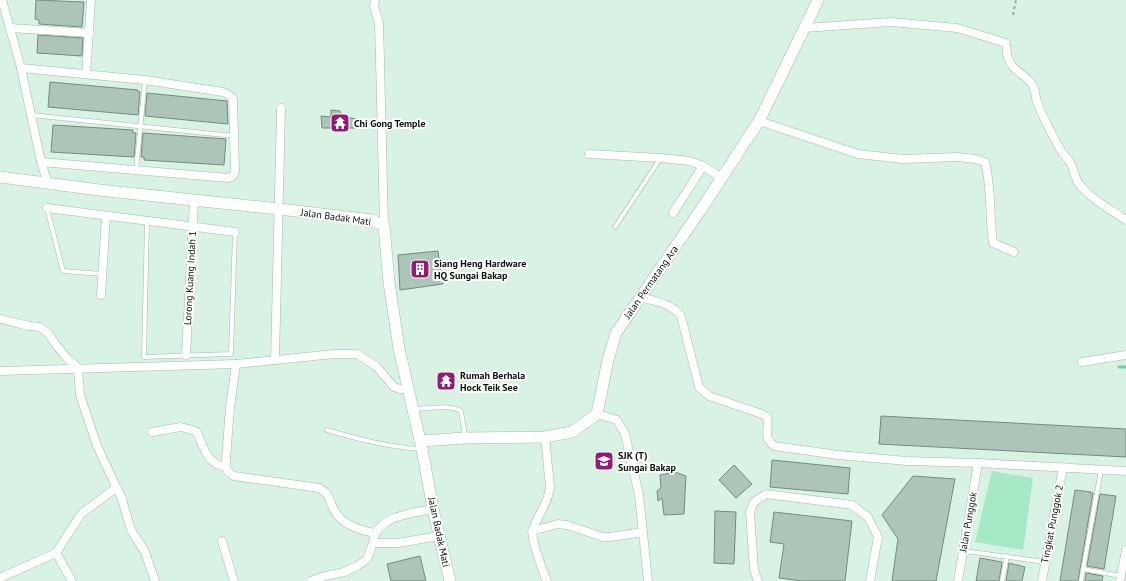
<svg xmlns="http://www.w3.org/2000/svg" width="1126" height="581" viewBox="0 0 1126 581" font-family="'PT Sans',sans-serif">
<rect width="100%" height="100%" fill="#d8f2e4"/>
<path fill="#a5e9c6" d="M992,471L1033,478L1023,550L975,542Z"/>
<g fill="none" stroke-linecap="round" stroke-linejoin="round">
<path stroke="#75cda3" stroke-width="3" d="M1119,367H1126"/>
</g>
<g fill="#acc5b8" stroke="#738b7e">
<path d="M36,0L84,2L82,27L39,24V20L35,19Z"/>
<path d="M38,35L83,38L82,56L37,53Z"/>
<path d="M50,82L138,90V92H140L138,115L48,107Z"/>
<path d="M147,93L227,101L228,124L145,116Z"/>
<path d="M331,110L340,111L342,117L358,119L359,128H322L321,116L331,117Z"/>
<path d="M53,125L133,130V133H136L134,157L51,152Z"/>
<path d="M143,133L226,139L224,165L144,160V157H141Z"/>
<path d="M438,251L443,284L400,290L398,255Z"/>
<path d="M881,416L1126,429V457L879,444Z"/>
<path d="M772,460L850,468L848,494L770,487Z"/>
<path d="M734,465L752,484L736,498L719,480Z"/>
<path d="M675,472L686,476L684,514L664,515L662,498L658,501L657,491L661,488L660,475Z"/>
<path d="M913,476L955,479L936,581H892L898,539L882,515Z"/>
<path d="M1075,490L1091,492V493H1093L1078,581H1060Z"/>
<path d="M1100,494L1116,496L1104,569L1087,566Z"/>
<path d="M715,511L736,512L734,564L714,563Z"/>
<path d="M774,512L852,521L845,581H802L779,578L784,544L770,542Z"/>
<path d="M420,556L426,581H391L387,564Z"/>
<path d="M980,558L1002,562L999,581H976Z"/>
<path d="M1009,563L1025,567L1022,581H1006Z"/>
<path d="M1086,573L1103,576L1102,581H1085Z"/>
</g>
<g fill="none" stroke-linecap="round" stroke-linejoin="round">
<defs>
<g id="service">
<path d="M31,115L234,136"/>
<path d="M136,170L145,80"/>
<path d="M47,208L63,271L102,274"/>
<path d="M147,221L144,357L231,354L235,232"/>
<path d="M615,227L660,159"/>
<path d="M413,409C427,409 450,404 461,411L465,436"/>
<path d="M327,430C358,439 388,447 421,449"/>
<path d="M964,551L1045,562"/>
<path d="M1083,569L1121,576"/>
<path d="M1002,581L1007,556"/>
<path d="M1081,581L1101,470"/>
</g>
<g id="minor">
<path d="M2,0L21,68L41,162L48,183"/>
<path d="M375,0L374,6L379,23L380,61L384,226"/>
<path d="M10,28L90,33"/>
<path d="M804,28L891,22L957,28L1006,43C1007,47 1006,53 1008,58C1012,71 1025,74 1032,84C1036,90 1035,96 1037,102C1043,118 1052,134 1060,149C1063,155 1068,158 1071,164C1074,170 1075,179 1079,184C1092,200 1110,209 1126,220"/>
<path d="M21,68L145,80L223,92L229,95L233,99L235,171L233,176L228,178L41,162"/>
<path d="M86,74L91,0"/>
<path d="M759,121L858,154L903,159L958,157L976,159L985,162C992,189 989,216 993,243L1014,252"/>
<path d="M589,154L661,158L690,161L703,166L722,178"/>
<path d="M47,208L235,232"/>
<path d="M673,213L703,166"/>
<path d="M101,295L106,216"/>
<path d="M641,298C655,300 672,304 681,316L699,387L709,396L762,414L767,417C770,429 762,436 774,446L838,455L907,461L978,463L1126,471"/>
<path d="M0,319L29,326L40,327L48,333L56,345L67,358L78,368L80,395L97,446L122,499L131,530L145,552L155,581"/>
<path d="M186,355L194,200"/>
<path d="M275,360L281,108"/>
<path d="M1082,362L1126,355"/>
<path d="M0,371L236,364"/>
<path d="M597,414L617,420L625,434L639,495L648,581"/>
<path d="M152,432L181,427L196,431C204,446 206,464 225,467"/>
<path d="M545,437L550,487C549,503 537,515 533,530C530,540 543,570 547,581"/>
<path d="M532,531L558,524L567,525L603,537H610L643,532"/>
<path d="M375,533C359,530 341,525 333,508C328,497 331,495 319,488L234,476C226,471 225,468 226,459L230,407L236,364L334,354H357L376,366L394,387L400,389H408"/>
<path d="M374,538C380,515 414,513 433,509"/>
<path d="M222,541L234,581"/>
<path d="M56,553L72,581"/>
<path d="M0,578L56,553L81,514L116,488"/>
<path d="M311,581L325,576L344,572L357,566L367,559L373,543H398L439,536"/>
<path d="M758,581L754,570L750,512L754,502L766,494L852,505L868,517L878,537L870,581"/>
<path d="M958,581L978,463"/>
<path d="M1042,581L1063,467"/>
<path d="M1120,581L1126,550"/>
</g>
<g id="secondary">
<path d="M0,177L99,190L288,210L372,220L384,226L389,282L399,349L422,449L433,509L450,581"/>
<path d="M420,441L465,438L545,437L572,432L597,414L608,360L616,333L702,208L759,121L818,0"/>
</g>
</defs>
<use href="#service" stroke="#a1baac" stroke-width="5"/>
<use href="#minor" stroke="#a1baac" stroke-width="9"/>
<use href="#secondary" stroke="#a1baac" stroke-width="12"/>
<path stroke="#94a89e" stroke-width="2" stroke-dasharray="3 3" stroke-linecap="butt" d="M1013,15L1016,0"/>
<use href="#service" stroke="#fff" stroke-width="4"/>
<use href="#minor" stroke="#fff" stroke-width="8"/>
<use href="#secondary" stroke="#fff" stroke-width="11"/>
</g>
<defs>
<symbol id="temple-square" viewBox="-11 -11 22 22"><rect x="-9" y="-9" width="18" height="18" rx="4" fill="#951a74" stroke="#fff"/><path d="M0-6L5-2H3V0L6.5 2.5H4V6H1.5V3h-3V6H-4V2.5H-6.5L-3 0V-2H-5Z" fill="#fff"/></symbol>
<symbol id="building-square" viewBox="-11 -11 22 22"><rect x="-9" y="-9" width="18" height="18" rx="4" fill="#951a74" stroke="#fff"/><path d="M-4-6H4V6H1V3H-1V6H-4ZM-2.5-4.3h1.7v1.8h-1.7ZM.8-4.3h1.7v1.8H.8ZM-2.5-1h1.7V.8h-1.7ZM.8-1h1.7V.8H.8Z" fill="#fff"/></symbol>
<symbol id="school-square" viewBox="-11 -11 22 22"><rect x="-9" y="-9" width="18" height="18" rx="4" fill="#951a74" stroke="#fff"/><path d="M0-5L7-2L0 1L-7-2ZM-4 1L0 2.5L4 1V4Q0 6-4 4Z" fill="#fff"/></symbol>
</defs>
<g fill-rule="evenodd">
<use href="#temple-square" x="329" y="112" width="22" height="22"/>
<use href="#building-square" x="409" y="258" width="22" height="22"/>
<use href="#temple-square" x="435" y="370" width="22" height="22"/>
<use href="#school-square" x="593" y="450" width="22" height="22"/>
</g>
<g text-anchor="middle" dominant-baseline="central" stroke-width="4" stroke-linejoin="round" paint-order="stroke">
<g font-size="10" font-weight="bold" fill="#09120e" stroke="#fff" text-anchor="start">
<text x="354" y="123">Chi Gong Temple</text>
<text x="434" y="263">Siang Heng Hardware<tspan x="434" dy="12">HQ Sungai Bakap</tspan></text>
<text x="460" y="375">Rumah Berhala<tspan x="460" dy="12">Hock Teik See</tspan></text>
<text x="618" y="455">SJK (T)<tspan x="618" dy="12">Sungai Bakap</tspan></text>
</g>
<g font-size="10" fill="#09120e" stroke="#fff">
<text transform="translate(336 217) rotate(8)">Jalan Badak Mati</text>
<text transform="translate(190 278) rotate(-87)">Lorong Kuang Indah 1</text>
<text transform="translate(651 282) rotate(-55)">Jalan Permatang Ara</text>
<text transform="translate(968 522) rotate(-80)">Jalan Punggok</text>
<text transform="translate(1052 524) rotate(-79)">Tingkat Punggok 2</text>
<text transform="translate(439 532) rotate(78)">Jalan Badak Mati</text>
</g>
</g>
</svg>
